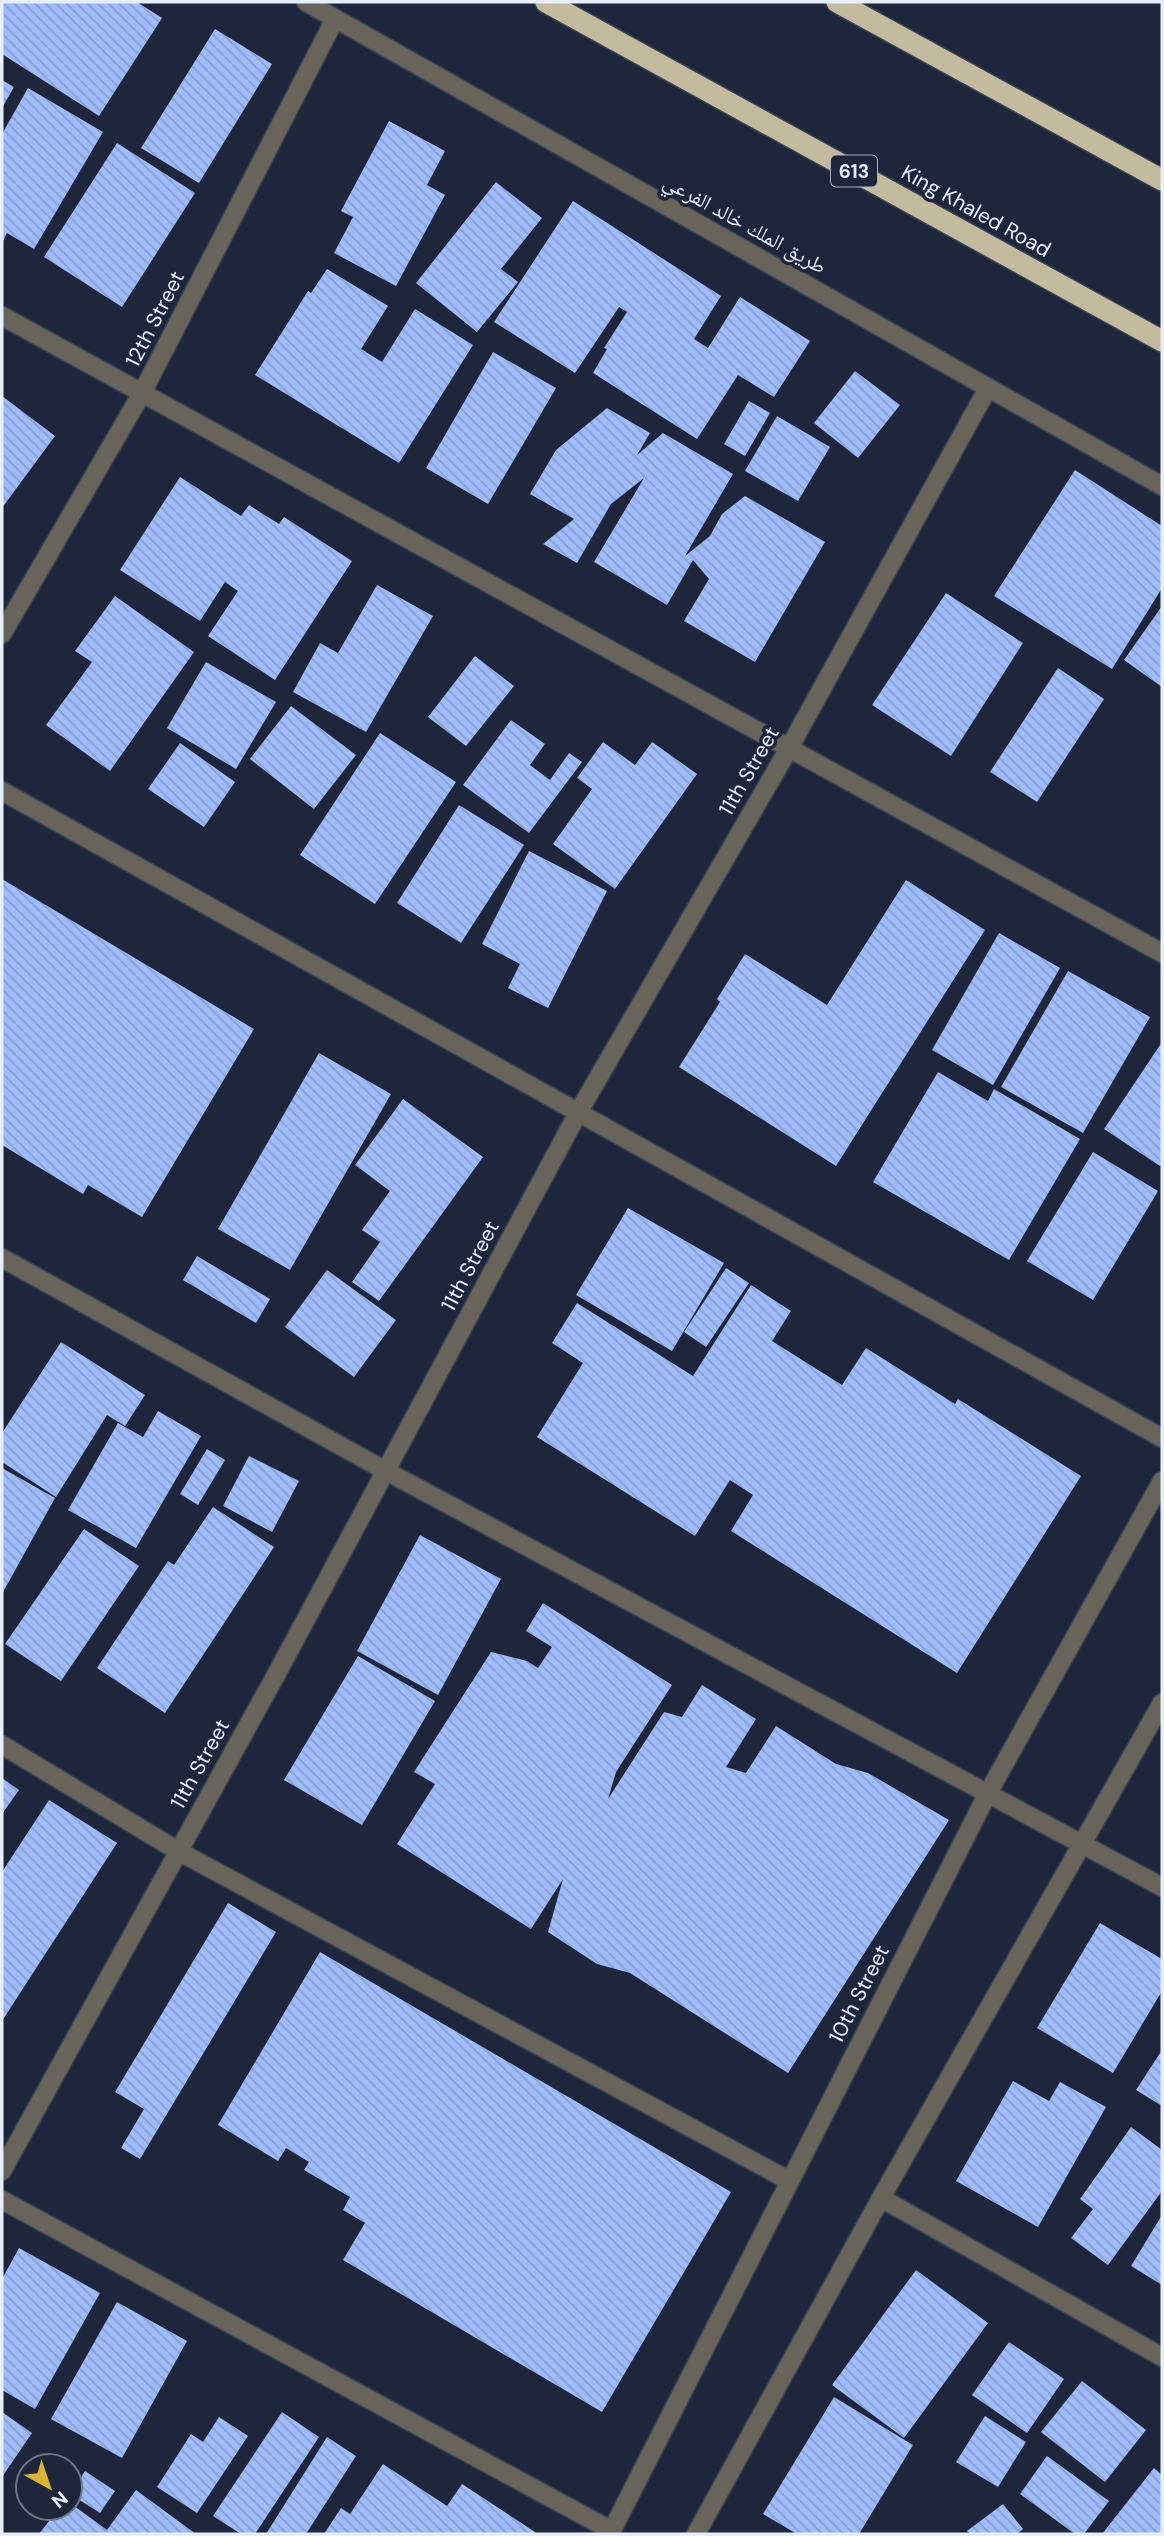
<svg xmlns="http://www.w3.org/2000/svg" width="1164" height="2536" viewBox="0 0 1164 2536" font-family="'DM Sans','Noto Naskh Arabic',sans-serif">
<defs>
<pattern id="building-back-hatch" width="6" height="6" patternUnits="userSpaceOnUse" patternTransform="scale(1.75)"><rect width="6" height="6" fill="#9ebbfa"/><path d="M-1 5l2 2M0 0l6 6M5-1l2 2" fill="none" stroke="#889ece"/></pattern>
</defs>
<rect width="100%" height="100%" fill="#1d263a"/>
<g fill="url(#building-back-hatch)">
<path d="M2,2H137L162,18L99,116L2,54Z"/>
<path d="M215,29L272,64L199,183L141,148Z"/>
<path d="M2,80L14,87L2,108Z"/>
<path d="M28,88L103,132L34,249L7,233L2,243V134Z"/>
<path d="M389,121L445,151L427,185L445,195L396,286L334,253L353,217L341,211Z"/>
<path d="M117,143L195,193L122,307L44,257Z"/>
<path d="M496,182L542,218L501,269L518,282L477,332L416,283Z"/>
<path d="M573,201L721,296L694,339L708,348L740,297L810,341L774,397L738,375L697,439L593,373L607,349L604,348L627,312L619,307L575,373L494,322Z"/>
<path d="M327,269L388,306L361,349L382,362L415,309L473,345L399,463L255,375L308,291L311,293Z"/>
<path d="M493,352L556,388L488,504L426,468Z"/>
<path d="M855,371L900,405L858,458L814,423Z"/>
<path d="M2,396L55,436L2,508Z"/>
<path d="M749,401L770,413L745,456L724,444Z"/>
<path d="M607,408L650,433L637,455L663,433L733,474L685,556L710,536L722,514L745,496L825,542L755,662L684,621L709,579L693,560L667,605L594,562L644,478L611,504L577,563L543,544L574,519L530,494L556,450Z"/>
<path d="M777,416L830,447L798,501L745,471Z"/>
<path d="M1075,470L1162,526V588L1112,669L994,596Z"/>
<path d="M180,477L241,516L249,505L279,524L284,517L352,561L275,680L208,636L238,591L225,582L200,621L120,570Z"/>
<path d="M377,585L433,616L366,732L293,692L320,643L338,653Z"/>
<path d="M946,593L1023,643L951,756L872,705Z"/>
<path d="M115,596L194,652L110,771L46,725L92,662L75,651Z"/>
<path d="M1162,606V687L1124,660Z"/>
<path d="M475,656L514,686L466,746L428,717Z"/>
<path d="M206,662L276,702L236,769L167,728Z"/>
<path d="M1058,668L1104,699L1037,802L990,772Z"/>
<path d="M291,706L356,755L314,809L250,759Z"/>
<path d="M511,720L545,744L530,765L550,780L569,753L582,762L529,833L463,785Z"/>
<path d="M380,733L456,782L375,904L300,855Z"/>
<path d="M603,742L635,765L652,742L697,774L615,889L553,844L592,789L577,778Z"/>
<path d="M180,743L235,782L204,827L148,789Z"/>
<path d="M459,805L524,845L461,943L397,903Z"/>
<path d="M529,851L607,891L548,1008L508,988L520,964L482,944Z"/>
<path d="M2,879L254,1029L142,1217L88,1185L83,1194L2,1145Z"/>
<path d="M906,880L985,930L836,1166L679,1067L720,1002L717,999L745,954L827,1005Z"/>
<path d="M999,933L1060,968L993,1085L932,1050Z"/>
<path d="M1068,971L1150,1017L1083,1133L1001,1087Z"/>
<path d="M1162,1042V1164L1160,1166L1104,1129Z"/>
<path d="M319,1053L391,1094L290,1270L218,1229Z"/>
<path d="M938,1072L988,1101L994,1089L1080,1139L1009,1260L873,1182Z"/>
<path d="M403,1099L483,1157L379,1301L352,1282L380,1242L362,1230L390,1191L355,1165Z"/>
<path d="M1093,1152L1158,1191L1093,1300L1027,1261Z"/>
<path d="M628,1208L724,1263L672,1351L576,1295Z"/>
<path d="M197,1256L270,1299L256,1323L183,1280Z"/>
<path d="M726,1268L749,1283L706,1347L684,1332Z"/>
<path d="M327,1270L396,1320L354,1377L285,1327Z"/>
<path d="M751,1285L791,1311L772,1341L842,1385L866,1348L955,1404L958,1399L1081,1476L957,1673L731,1531L753,1495L730,1480L695,1536L537,1437L583,1363L552,1343L577,1303L693,1376Z"/>
<path d="M61,1342L145,1395L125,1426L107,1415L56,1497L2,1462V1433Z"/>
<path d="M158,1411L201,1436L136,1548L68,1510L118,1423L143,1437Z"/>
<path d="M207,1449L225,1460L198,1505L180,1494Z"/>
<path d="M249,1456L299,1481L272,1532L223,1506Z"/>
<path d="M2,1468L55,1498L2,1594Z"/>
<path d="M213,1507L274,1547L165,1713L97,1668L168,1561L174,1565Z"/>
<path d="M84,1529L139,1566L61,1681L5,1644Z"/>
<path d="M420,1535L501,1579L438,1695L357,1651Z"/>
<path d="M543,1603L672,1685L616,1772L608,1799L664,1712L682,1717L702,1685L756,1719L726,1767L746,1773L776,1726L836,1764L868,1773L949,1820L788,2073L630,1973L597,1964L548,1932L563,1879L531,1929L397,1844L435,1784L414,1772L491,1652L527,1661L538,1668L552,1647L526,1631Z"/>
<path d="M358,1656L435,1701L362,1825L284,1780Z"/>
<path d="M2,1778L19,1790L2,1814Z"/>
<path d="M49,1800L117,1843L2,2021V1872Z"/>
<path d="M228,1903L276,1932L140,2159L121,2148L144,2109L115,2092Z"/>
<path d="M1100,1923L1162,1959V1991L1113,2073L1037,2028Z"/>
<path d="M320,1952L731,2192L602,2412L343,2260L365,2223L343,2210L350,2197L304,2170L309,2162L286,2148L278,2161L218,2125Z"/>
<path d="M1162,2050V2106L1136,2090Z"/>
<path d="M1013,2081L1049,2101L1060,2082L1106,2107L1038,2227L956,2181Z"/>
<path d="M1131,2127L1162,2150V2191L1108,2265L1071,2238L1093,2209L1080,2199Z"/>
<path d="M1162,2215V2285L1131,2266Z"/>
<path d="M19,2248L100,2293L35,2409L2,2390V2279Z"/>
<path d="M916,2270L988,2323L904,2438L832,2385Z"/>
<path d="M117,2302L187,2341L122,2458L51,2419Z"/>
<path d="M1009,2342L1064,2379L1027,2433L972,2395Z"/>
<path d="M1082,2381L1146,2430L1105,2482L1041,2432Z"/>
<path d="M834,2397L913,2445L859,2534H797L763,2514Z"/>
<path d="M2,2412L32,2433L2,2477Z"/>
<path d="M282,2412L319,2437L255,2534H241L213,2516Z"/>
<path d="M985,2416L1026,2442L998,2487L956,2462Z"/>
<path d="M219,2417L248,2436L197,2513L157,2487L191,2434L203,2442Z"/>
<path d="M327,2437L356,2456L306,2534H266Z"/>
<path d="M1047,2456L1109,2501L1084,2534H1075L1020,2494Z"/>
<path d="M383,2464L447,2506L462,2484L538,2534H324L341,2508L350,2514Z"/>
<path d="M1154,2468L1162,2475V2534H1102Z"/>
<path d="M85,2471L115,2491L100,2513L70,2494Z"/>
<path d="M136,2490L196,2534H39L59,2508H70V2503L107,2530Z"/>
<path d="M1003,2504L1023,2529L1017,2534H970L967,2531Z"/>
</g>
<g fill="none" stroke-linecap="round" stroke-linejoin="round">
<defs>
<g id="street">
<path d="M306,2L1162,486"/>
<path d="M2,316L1162,953"/>
<path d="M2,634L142,393L335,19"/>
<path d="M2,791L1162,1438"/>
<path d="M2,1258L386,1471L1162,1887"/>
<path d="M2,1745L178,1851L788,2180"/>
<path d="M2,2171L276,1675L579,1111L788,750L988,388"/>
<path d="M881,2198L1162,2357"/>
<path d="M2,2200L612,2531"/>
<path d="M610,2534L988,1793L1162,1481"/>
<path d="M696,2534L881,2198L1162,1703"/>
</g>
<g id="highway">
<path d="M546,2L1162,341"/>
<path d="M837,2L1162,180"/>
</g>
</defs>
<use href="#street" stroke="#394255" stroke-width="21"/>
<use href="#highway" stroke="#394255" stroke-width="24"/>
<use href="#street" stroke="#686459" stroke-width="18"/>
<use href="#highway" stroke="#c4ba9e" stroke-width="21"/>
</g>
<g text-anchor="middle" dominant-baseline="central" stroke-width="7" stroke-linejoin="round" paint-order="stroke">
<rect fill="#1d263a" stroke="#aab2c2" stroke-width="2" x="831" y="155.5" width="46" height="31" rx="5"/>
<g font-size="19" font-weight="bold" fill="#e7eefc">
<text x="854" y="171">613</text>
</g>
<g font-size="21" fill="#e7eefc" stroke="#1d263a">
<text transform="translate(976 211) rotate(29)">King Khaled Road</text>
<text transform="translate(745 224) rotate(29)">طريق الملك خالد الفرعي</text>
<text transform="translate(155 319) rotate(-63)">12th Street</text>
<text transform="translate(749 771) rotate(-60)">11th Street</text>
<text transform="translate(470 1266) rotate(-62)">11th Street</text>
<text transform="translate(200 1764) rotate(-61)">11th Street</text>
<text transform="translate(859 1994) rotate(-63)">10th Street</text>
</g>
</g>
<rect width="1164" height="2536" fill="none" stroke="#e7eefc" stroke-width="7"/>
<g transform="translate(49 2487) rotate(140)"><circle r="33" fill="#1d263a" stroke="#6e7688" stroke-width="2"/>
<path d="M0-5L12 26L0 18L-12 26Z" fill="#dab333"/>
<text y="-10" font-size="19" font-weight="bold" text-anchor="middle" fill="#e7eefc">N</text>
</g>
</svg>
